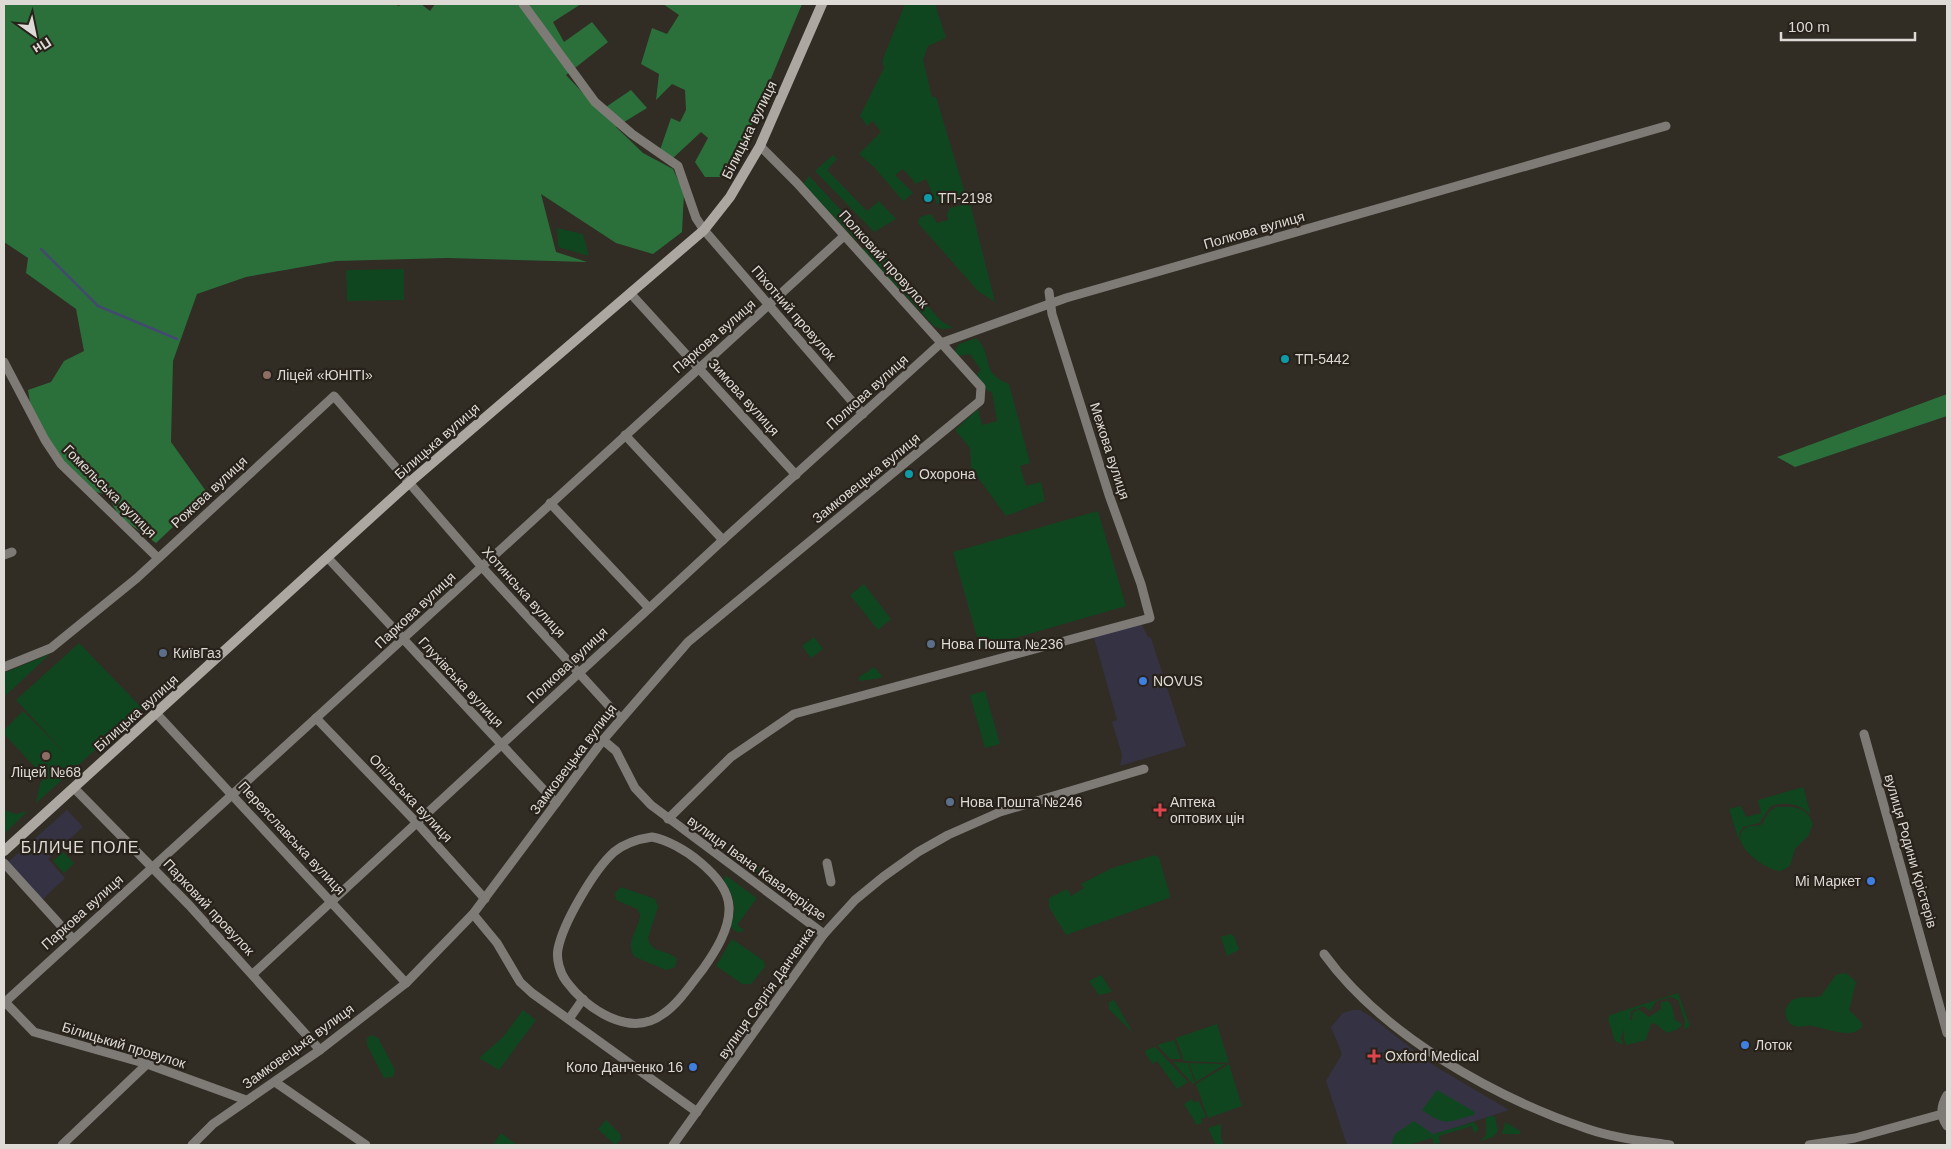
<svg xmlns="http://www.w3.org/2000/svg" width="1951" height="1149" viewBox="0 0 1951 1149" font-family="Helvetica,sans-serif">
<rect width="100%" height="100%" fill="#312c24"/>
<g fill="#353243">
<path d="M1140,622L1148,637L1151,638L1186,746L1120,766L1122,755L1112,722L1117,720L1093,634Z"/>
<path d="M67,810L83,827L48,859L65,878L41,901L7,863Z"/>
<path d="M1352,1010H1360L1370,1016L1433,1065L1509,1110L1402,1145H1347L1326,1081L1342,1054L1331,1027L1343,1013Z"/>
</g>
<g fill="#10461f">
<path d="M905,4H935L946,38L928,46L923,60L932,97H936L965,193L963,197L937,204L926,179L916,184L903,169L895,175L913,193L903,201L874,167L859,154L881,132L873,121L867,126L860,116L884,68L882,61Z"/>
<path d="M833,155L837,159L827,170L867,211L879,201L896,219L874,232L815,171Z"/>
<path d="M809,176L865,236L857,241L803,184Z"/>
<path d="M970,203L995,302L978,291L918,223L920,217L931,214L937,223L948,220L947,214L950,208Z"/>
<path d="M557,228L583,234L589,256L558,247Z"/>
<path d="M872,242L941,321L953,328L942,329L934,326L862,249Z"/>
<path d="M404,269V300L347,301L346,270Z"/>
<path d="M976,338C994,354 979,373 1009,384L1030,463L1020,466L1026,486L1041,482L1045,501L1006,516L971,468L970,448L955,430L978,409L982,425L997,421L992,392L988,391L978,378L977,374L981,370L970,354L958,356L955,350L959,344Z"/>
<path d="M1098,511L1126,606L980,648L953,552Z"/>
<path d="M864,584L891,619L878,630L850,595Z"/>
<path d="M814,637L823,649L811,658L802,646Z"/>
<path d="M79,643L142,708L36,803L40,783L45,778L4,734V730L23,711L68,756L16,700Z"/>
<path d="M50,654L4,697V673Z"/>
<path d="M874,667L882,676L881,678L860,681L858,678Z"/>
<path d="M985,691L1000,744L985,748L970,695Z"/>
<path d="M1803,787L1811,815C1801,804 1785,801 1771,806L1759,823L1743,827L1739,834V841L1729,809L1741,806L1746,817L1761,813L1758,800Z"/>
<path d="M1776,807C1792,806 1807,806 1813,824L1809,835L1795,849L1790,866L1781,871C1765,871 1724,840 1747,827C1752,825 1757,827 1762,824L1769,812Z"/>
<path d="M4,810L16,814L28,811L4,834Z"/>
<path d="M63,852L74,863L64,873L53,861Z"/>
<path d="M1155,855L1159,858L1170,895L1169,898L1066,935L1049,907V898L1067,889L1071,896L1084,888L1081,884L1112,868Z"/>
<path d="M762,867L766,870L771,884L753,870Z"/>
<path d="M725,875L757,898L737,925L744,930L738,933L730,926C738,910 734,896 724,881Z"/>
<path d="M621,887L655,899L658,907L648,938C651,954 668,949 677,959L675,967L666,970L635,957C623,942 640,930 640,914L637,909L616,900L615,893Z"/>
<path d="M1230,934L1234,936L1239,950L1227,956L1221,937Z"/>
<path d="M732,939L764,961L765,967L751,984H742L716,966Z"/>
<path d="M1843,973L1849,975L1856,982L1849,1010L1862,1023V1027C1851,1040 1826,1028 1812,1026C1805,1025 1799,1029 1792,1025C1787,1022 1786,1017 1785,1012C1791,991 1806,1000 1821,996L1836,975Z"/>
<path d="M1101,975L1112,992L1099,995L1089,981Z"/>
<path d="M1678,993L1690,1026L1684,1029L1685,1021L1678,1000L1671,997L1656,1001L1650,1011L1644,1006L1631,1011L1630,1020H1632L1633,1013L1638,1009L1649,1017L1661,1009V1002L1667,1001L1671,1004L1675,1020L1682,1024L1678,1029L1667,1033L1654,1023L1651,1024L1646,1040L1627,1045L1624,1040V1030L1621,1037L1623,1045L1615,1041L1608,1019L1610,1015Z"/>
<path d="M1114,1000L1133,1033L1109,1009V1002Z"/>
<path d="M523,1010L536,1020L499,1070L479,1058L503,1037Z"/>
<path d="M1217,1024L1229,1063L1184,1061L1176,1038Z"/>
<path d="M372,1035L378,1038L395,1070L393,1077L385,1078L383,1076L367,1045V1038Z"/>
<path d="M1174,1040L1181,1059H1170L1157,1045Z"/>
<path d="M1155,1047L1188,1082L1177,1089L1157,1061L1153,1064L1145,1053L1146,1050Z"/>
<path d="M1173,1062L1188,1063L1195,1083L1193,1084Z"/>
<path d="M1189,1063L1225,1064L1196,1082Z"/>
<path d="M1229,1064L1242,1106L1208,1118L1196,1084Z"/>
<path d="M1437,1090L1475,1112L1474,1115C1447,1122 1446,1127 1422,1110Z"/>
<path d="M1192,1099L1193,1102L1199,1101L1206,1117L1201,1119L1202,1123L1197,1125L1184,1104Z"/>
<path d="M1490,1116L1495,1117L1498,1131L1493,1137L1481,1141L1486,1135V1118Z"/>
<path d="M606,1120L620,1134L621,1139L615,1145L598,1129Z"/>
<path d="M1414,1121L1433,1134L1474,1122L1479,1129L1474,1133L1472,1126L1439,1136L1440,1143L1434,1144L1432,1138L1408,1145H1391L1395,1134Z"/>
<path d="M1505,1122L1520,1131V1134H1502Z"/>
<path d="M1221,1124V1138L1224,1145H1216L1208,1128Z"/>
<path d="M501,1133L517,1145H497L494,1143Z"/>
</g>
<g fill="#2b703b">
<path d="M4,4H394L399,6L401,4H421L430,11L435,4H581L553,22L564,42L592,22L608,42L566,75L600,111L631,90L647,108L616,127L643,153L673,169L684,193L682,232L653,254L616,243L541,194L556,252L587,262L447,258L336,261L246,277L197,294L173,361L171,442L208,494L156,543L120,517L107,495L89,490L63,462L31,409L28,390L51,382L64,361L84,351L76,309L26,273L28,258L4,242Z"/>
<path d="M663,4H802L740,153L723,177H705L695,162L708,138L701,132L672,159L660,150L671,118L680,122L686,110L685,90L672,84L656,100L659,74L641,64L652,28L667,34L679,15Z"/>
<path d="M1947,394V416L1795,467L1777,457Z"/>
</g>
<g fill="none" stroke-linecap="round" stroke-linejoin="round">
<path stroke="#434a70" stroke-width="2.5" d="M41,249L98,306L177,339"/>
<g stroke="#7e7b77" stroke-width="9">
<path d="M523,4L595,102L632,134L678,166L696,218L704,230L863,414"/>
<path d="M631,294L796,475"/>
<path d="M4,362L45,440L61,464L158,558"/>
<path d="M625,435L723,540"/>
<path d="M550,503L649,608"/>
<path d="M4,555L12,552"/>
<path d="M327,557L556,803"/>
<path d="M4,667L51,648L137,578L334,396L482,567L620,718"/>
<path d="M156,713L406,983"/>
<path d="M316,718L416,822L485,899"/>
<path d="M1864,734L1947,1033"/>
<path d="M603,740L616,751L635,788L651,805L824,934"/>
<path d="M74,788L189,905L320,1050"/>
<path d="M668,819L731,757L794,714L1150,618L1141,584L1109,495L1052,314L1049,292"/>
<path d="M652,837C680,842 728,877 729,907C730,929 715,952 703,969C691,984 679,1003 663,1014C630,1039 587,1009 566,981C560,973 556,959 558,949C563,923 594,870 614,852C625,843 638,839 652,837Z"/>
<path d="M4,863L73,939"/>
<path d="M827,863L831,882"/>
<path d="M473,914L497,943L520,982L532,993L697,1112"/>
<path d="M1324,954C1383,1035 1493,1097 1588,1129C1614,1138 1643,1141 1670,1145"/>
<path d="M253,974L723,540L941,343L1066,298L1666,126"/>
<path d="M4,1001L34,1032L147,1064L246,1100"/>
<path d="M4,1003L844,236"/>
<path d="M569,1019L583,999"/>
<path d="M275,1082L366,1145"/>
<path d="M1947,1095C1941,1105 1940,1116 1947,1126"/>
<path d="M62,1145L147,1064"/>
<path d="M192,1145L213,1124L320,1050L406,983L473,914L603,740L688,642L980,401L981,387L797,183L760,146"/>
<path d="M673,1145L824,934L855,900L883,877L918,852L948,835L1000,812L1144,769"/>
<path d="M1809,1145L1855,1138L1942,1114"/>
</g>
<path stroke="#aca7a1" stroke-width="10" d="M4,851L410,482L704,230L730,197L760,146L822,4"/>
</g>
<g fill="#0f9aa8" stroke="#28221b" stroke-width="2">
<circle cx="928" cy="198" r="5"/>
<circle cx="1285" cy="359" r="5"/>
<circle cx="909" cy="474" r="5"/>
</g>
<g fill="#8d6e63" stroke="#28221b" stroke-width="2">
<circle cx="267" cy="375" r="5"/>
<circle cx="46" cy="756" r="5"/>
</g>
<g fill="#5c6f8a" stroke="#28221b" stroke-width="2">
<circle cx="931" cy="644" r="5"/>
<circle cx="163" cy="653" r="5"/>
<circle cx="950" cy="802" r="5"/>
</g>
<g fill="#3f7fe0" stroke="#28221b" stroke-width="2">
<circle cx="1143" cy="681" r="5"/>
<circle cx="1871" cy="881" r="5"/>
<circle cx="1745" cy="1045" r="5"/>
<circle cx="693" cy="1067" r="5"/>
</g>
<g fill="#e0444e" stroke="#28221b" stroke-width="2">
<path d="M1157.5 802.5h5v5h5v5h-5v5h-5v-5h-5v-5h5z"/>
<path d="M1371.5 1048.5h5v5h5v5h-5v5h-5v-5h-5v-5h5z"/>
</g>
<g text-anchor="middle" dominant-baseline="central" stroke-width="4.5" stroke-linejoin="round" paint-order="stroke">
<g font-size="14" fill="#dedad5" stroke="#28221b">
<text transform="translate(749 130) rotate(-64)">Білицька вулиця</text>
<text transform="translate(1254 230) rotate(-16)">Полкова вулиця</text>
<text transform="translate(884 259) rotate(48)">Полковий провулок</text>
<text transform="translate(794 313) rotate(49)">Піхотний провулок</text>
<text transform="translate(714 336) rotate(-41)">Паркова вулиця</text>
<text transform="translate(867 392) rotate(-42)">Полкова вулиця</text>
<text transform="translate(744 397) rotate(48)">Зимова вулиця</text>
<text transform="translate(437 441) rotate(-41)">Білицька вулиця</text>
<text transform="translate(1110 451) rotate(72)">Межова вулиця</text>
<text transform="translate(866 478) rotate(-39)">Замковецька вулиця</text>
<text transform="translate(110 491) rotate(45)">Гомельська вулиця</text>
<text transform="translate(209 492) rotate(-43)">Рожева вулиця</text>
<text transform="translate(524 592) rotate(48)">Хотинська вулиця</text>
<text transform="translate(415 610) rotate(-43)">Паркова вулиця</text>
<text transform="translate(567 665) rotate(-43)">Полкова вулиця</text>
<text transform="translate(461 682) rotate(47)">Глухівська вулиця</text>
<text transform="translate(136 713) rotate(-42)">Білицька вулиця</text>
<text transform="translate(573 759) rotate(-53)">Замковецька вулиця</text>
<text transform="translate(411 798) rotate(47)">Опільська вулиця</text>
<text transform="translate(292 838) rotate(47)">Переяславська вулиця</text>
<text transform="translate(1911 851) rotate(74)">вулиця Родини Крістерів</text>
<text transform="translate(757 868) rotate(36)">вулиця Івана Кавалерідзе</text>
<text transform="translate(209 907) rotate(47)">Парковий провулок</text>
<text transform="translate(82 912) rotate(-42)">Паркова вулиця</text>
<text transform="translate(766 993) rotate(-55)">вулиця Сергія Данченка</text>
<text transform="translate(124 1045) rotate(17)">Білицький провулок</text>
<text transform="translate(298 1046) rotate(-36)">Замковецька вулиця</text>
</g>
<g font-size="14" fill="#dedad5" stroke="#28221b" text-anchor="start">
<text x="938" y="198">ТП-2198</text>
<text x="1295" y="359">ТП-5442</text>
<text x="277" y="375">Ліцей «ЮНІТІ»</text>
<text x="919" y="474">Охорона</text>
<text x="941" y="644">Нова Пошта №236</text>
<text x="173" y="653">КиївГаз</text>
<text x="1153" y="681">NOVUS</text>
<text x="46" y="772" text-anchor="middle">Ліцей №68</text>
<text x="960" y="802">Нова Пошта №246</text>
<text x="1170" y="802">Аптека<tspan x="1170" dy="16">оптових цін</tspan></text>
<text x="1861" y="881" text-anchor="end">Мі Маркет</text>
<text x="1755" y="1045">Лоток</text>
<text x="1385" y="1056">Oxford Medical</text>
<text x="683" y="1067" text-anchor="end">Коло Данченко 16</text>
</g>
<g font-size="16" letter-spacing="1" fill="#dedad5" stroke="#28221b">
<text x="80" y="847">БІЛИЧЕ ПОЛЕ</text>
</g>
</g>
<rect width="1951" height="1149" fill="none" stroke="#dedad5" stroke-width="10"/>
<g transform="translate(35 35) rotate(147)" stroke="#28221b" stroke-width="4" paint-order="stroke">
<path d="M0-4L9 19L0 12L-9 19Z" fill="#dedad5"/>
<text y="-8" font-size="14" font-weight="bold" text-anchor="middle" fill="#dedad5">Пн</text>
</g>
<path d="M1781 32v8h134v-8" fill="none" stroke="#dedad5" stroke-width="2.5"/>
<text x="1788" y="32" font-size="15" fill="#dedad5" stroke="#28221b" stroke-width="4" paint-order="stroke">100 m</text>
</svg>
